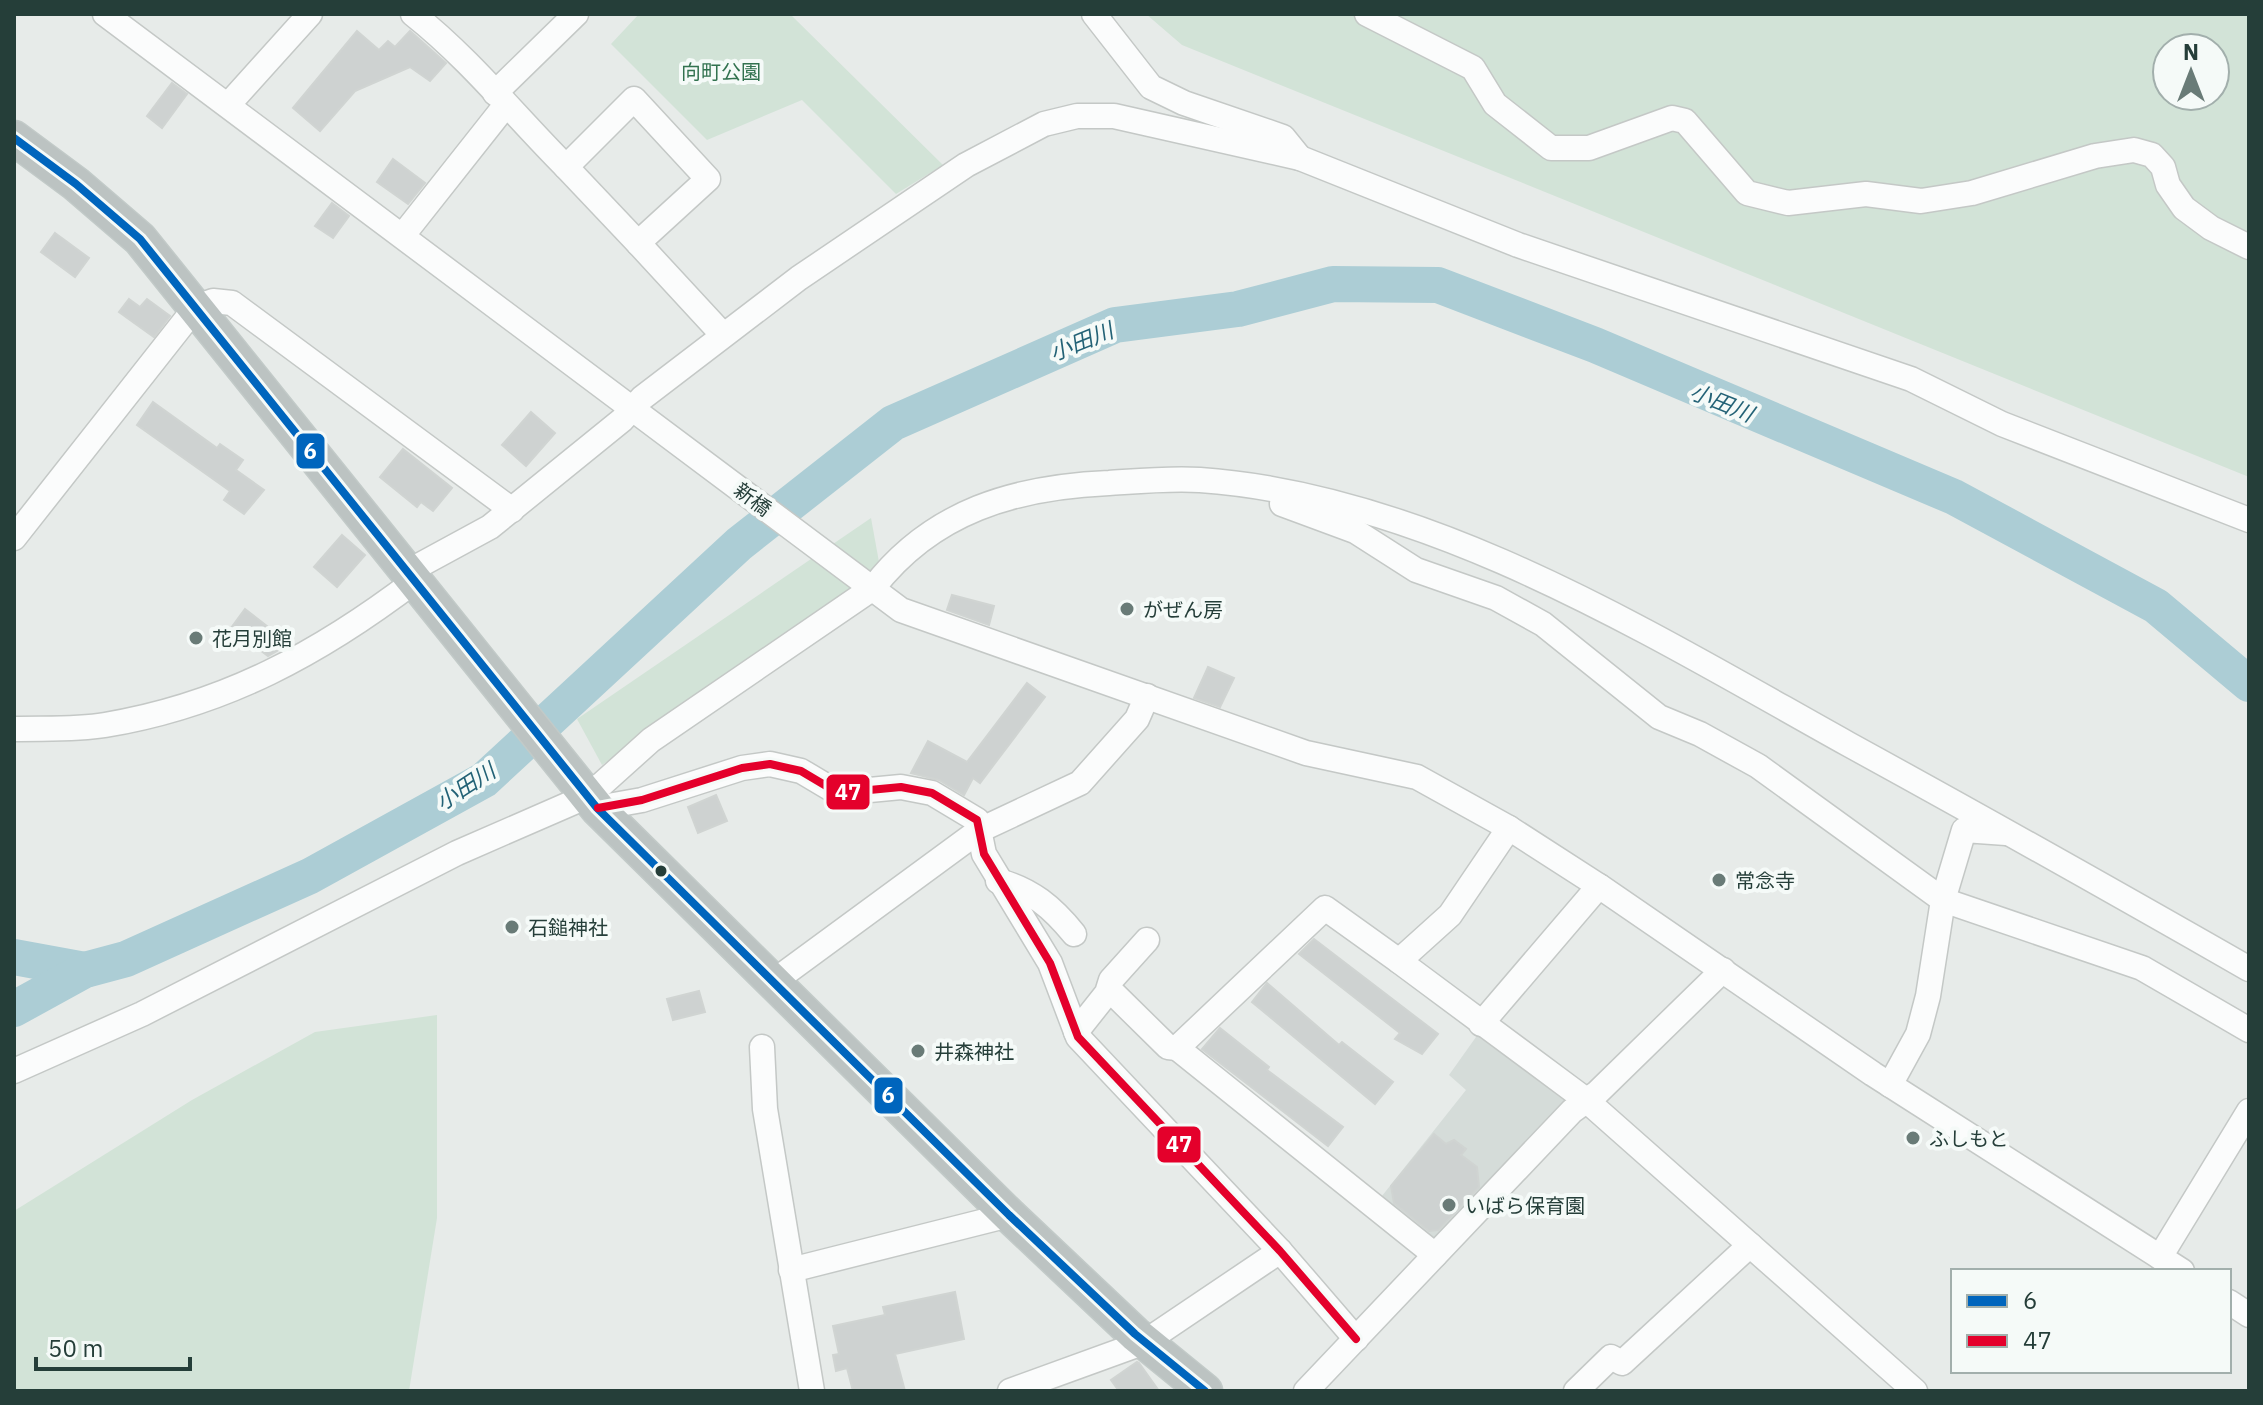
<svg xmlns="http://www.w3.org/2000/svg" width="2263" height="1405" viewBox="0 0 2263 1405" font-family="'IBM Plex Sans','Noto Sans JP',sans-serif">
<rect width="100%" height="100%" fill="#e7ebe9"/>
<path fill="#d5dcd9" d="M1481,1030L1568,1097V1106L1433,1247L1378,1201L1466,1090L1449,1075Z"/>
<g fill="#d2e3d7" fill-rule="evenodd">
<path d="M639,14H790L943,165L896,194L802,100L707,140L611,44Z"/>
<path d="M1146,14H2249V477L1182,45ZM2167,48H2215V96H2167Z"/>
<path d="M871,518L879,562L849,592L602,765L577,719Z"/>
<path d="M437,1015V1218L409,1391H14V1211L192,1100L315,1032Z"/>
</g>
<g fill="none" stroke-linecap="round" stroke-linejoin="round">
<g stroke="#accdd5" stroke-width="36">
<path d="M14,957L85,970"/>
<path d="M14,1009L85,970L126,959L310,876L484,780L739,544L893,423L1115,325L1238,309L1333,284L1438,285L1595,345L1954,497L2156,606L2249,684"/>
</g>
</g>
<g fill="#ced2d1" stroke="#d0d4d2" stroke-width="2">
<path d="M357,31L379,50L388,41L395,47L410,31L446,63L430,81L410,67L355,91L320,131L293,108Z"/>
<path d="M172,83L187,94L162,128L147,116Z"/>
<path d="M393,159L425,183L408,204L377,182Z"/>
<path d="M332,203L349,216L333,238L315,226Z"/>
<path d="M55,233L89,258L75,277L41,252Z"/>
<path d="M129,299L140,307L147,299L170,316L154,337L119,312Z"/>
<path d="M153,402L217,448L220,444L243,460L236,470L264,490L244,514L224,500L230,491L137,425Z"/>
<path d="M531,412L555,433L526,466L502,445Z"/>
<path d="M403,449L452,488L433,511L421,502L417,507L380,477Z"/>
<path d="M342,535L365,555L337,587L314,567Z"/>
<path d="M952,595L994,606L989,625L947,610Z"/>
<path d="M245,609L286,641L277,651L268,656L231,628Z"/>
<path d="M1208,667L1234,678L1220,707L1194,698Z"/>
<path d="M1027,683L1045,697L980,783L973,778L964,795L939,780L911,773L928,741L967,762Z"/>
<path d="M716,795L727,821L698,833L688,807Z"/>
<path d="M1314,939L1438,1034L1422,1054L1395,1039L1400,1033L1299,954Z"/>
<path d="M1267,983L1339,1045L1342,1042L1393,1082L1375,1104L1252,1002Z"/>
<path d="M699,991L705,1012L673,1020L667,999Z"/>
<path d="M1220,1028L1269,1067L1267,1070L1343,1127L1328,1146L1202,1049Z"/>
<path d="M1434,1134L1446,1144L1454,1140L1466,1149L1461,1155L1477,1167L1479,1187L1438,1230L1429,1231L1394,1203L1391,1186Z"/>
<path d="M955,1292L964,1339L895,1354L905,1391H853L847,1368L836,1371L833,1355L839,1354L833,1326L885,1315L883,1307Z"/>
<path d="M1137,1362L1139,1363L1159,1391H1119L1111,1380Z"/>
</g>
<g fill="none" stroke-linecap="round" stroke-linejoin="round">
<defs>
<g id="minor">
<path d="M105,14L901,610L1306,753L1417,777L1509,828L1599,886L1873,1074L2182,1271"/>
<path d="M413,14C470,59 515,116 566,167L634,99L708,179L638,243L723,335"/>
<path d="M1094,14L1151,87L1184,103L1283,137L1300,158"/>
<path d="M1367,14L1473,68L1495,104L1551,148H1589L1672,118L1685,121L1747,193L1788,203L1866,194L1921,201L1972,193L2095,156L2134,150L2152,155L2163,167L2168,185L2184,208L2211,228L2249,247"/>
<path d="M495,93L576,14"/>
<path d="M228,105L310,14"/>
<path d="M566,167L638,243"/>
<path d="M403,235L505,106"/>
<path d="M1282,504L1355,531L1416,570L1496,598L1543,624L1659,717L1700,734L1758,766L1943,900L2142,968L2249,1030"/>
<path d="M14,538L196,307L213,301L232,303L512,510"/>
<path d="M409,571L490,527L622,420L642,398L799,278L966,165L1044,124L1077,116H1114L1300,158L1518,245L1911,379L2002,424L2249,520"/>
<path d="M14,729C44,728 76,730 105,725C225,705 320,653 416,580"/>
<path d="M597,808L642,800L742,768L770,764L801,771L838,793L901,787L932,793L977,820L984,854L1050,963L1078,1037L1280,1251L1356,1339"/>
<path d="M1509,828L1450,915L1399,961L1586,1100L1915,1391"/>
<path d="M998,881C1031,889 1053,908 1074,934"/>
<path d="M1399,961L1325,908L1177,1048L1435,1255"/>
<path d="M773,982L980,830L1080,783L1137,719L1147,696"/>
<path d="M1109,989L1168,1047L1177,1048"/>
<path d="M1481,1024L1599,886"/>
<path d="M1076,1032L1107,993L1111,980L1147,940"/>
<path d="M762,1047L765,1109L812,1391"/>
<path d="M14,1071L142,1014L457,853L574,802L602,784L651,740L873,588C932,511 1015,487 1109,483C1139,481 1170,478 1200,480C1430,496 1652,635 1848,744C1983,818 2116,893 2249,969"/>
<path d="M1890,1085L1918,1034L1928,996L1943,900L1964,830L2006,833"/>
<path d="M2160,1257L2249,1111"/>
<path d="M791,1270L1009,1215"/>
<path d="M2229,1302L2249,1315"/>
<path d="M1010,1391L1145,1342L1280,1251"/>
<path d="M1306,1391L1572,1111L1597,1093L1723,970"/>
<path d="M1576,1391L1611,1357L1622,1363L1750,1245"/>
</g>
<path id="highway" d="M14,138L76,184L140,239L597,808L1009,1215L1135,1334L1205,1391"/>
</defs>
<use href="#minor" stroke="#c4c8c6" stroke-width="27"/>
<use href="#highway" stroke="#c2cac8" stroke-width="37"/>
<use href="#minor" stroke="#fbfcfc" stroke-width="24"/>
<use href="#highway" stroke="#bcc3c2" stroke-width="34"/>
<defs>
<path id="bus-1" d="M14,138L76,184L140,239L597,808L1009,1215L1135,1334L1205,1391"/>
<path id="bus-2" d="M598,808L642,800L742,768L770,764L801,771L838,793L901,787L932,793L977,820L984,854L1050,963L1078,1037L1280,1251L1356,1339"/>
</defs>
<use href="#bus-1" stroke="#f5faf8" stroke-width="14"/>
<use href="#bus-2" stroke="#f5faf8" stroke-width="14"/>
<use href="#bus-1" stroke="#0065bd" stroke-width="8"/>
<use href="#bus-2" stroke="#e4002b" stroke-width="8"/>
</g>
<g fill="#697b77" stroke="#f5faf8" stroke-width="3">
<circle cx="1127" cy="609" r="8"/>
<circle cx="196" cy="638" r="8"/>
<circle cx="1719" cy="880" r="8"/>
<circle cx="512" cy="927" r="8"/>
<circle cx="918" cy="1051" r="8"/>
<circle cx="1913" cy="1138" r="8"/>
<circle cx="1449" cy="1205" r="8"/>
</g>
<circle fill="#253e39" stroke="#f5faf8" stroke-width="3" cx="661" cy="871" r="7"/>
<g text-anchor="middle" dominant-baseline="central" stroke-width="8" stroke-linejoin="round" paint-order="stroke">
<g font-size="20" fill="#32724f" stroke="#f5faf8">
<text x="721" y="71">向町公園</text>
</g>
<g font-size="20" fill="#253e39" stroke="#f5faf8">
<text transform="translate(753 499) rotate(37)">新橋</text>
</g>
<g font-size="20" fill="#253e39" stroke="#f5faf8" text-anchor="start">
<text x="1143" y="609">がぜん房</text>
<text x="212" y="638">花月別館</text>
<text x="1735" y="880">常念寺</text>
<text x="528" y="927">石鎚神社</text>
<text x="934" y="1051">井森神社</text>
<text x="1929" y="1138">ふしもと</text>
<text x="1465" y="1205">いばら保育園</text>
</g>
<g font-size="22" font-style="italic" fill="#236276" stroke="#f5faf8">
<text transform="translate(1081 341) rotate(-22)">小田川</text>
<text transform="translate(1722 402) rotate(22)">小田川</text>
<text transform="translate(465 786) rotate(-33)">小田川</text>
</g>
</g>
<g stroke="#f5faf8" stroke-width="3">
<rect x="295" y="432" width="31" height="38" rx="8" fill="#0065bd"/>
<rect x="825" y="773" width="46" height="38" rx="8" fill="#e4002b"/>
<rect x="873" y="1076" width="31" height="39" rx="8" fill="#0065bd"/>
<rect x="1156" y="1125" width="46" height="39" rx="8" fill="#e4002b"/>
</g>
<g font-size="22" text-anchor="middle" font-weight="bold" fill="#fff">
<text x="310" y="459">6</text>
<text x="848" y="800">47</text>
<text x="888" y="1103">6</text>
<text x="1179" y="1152">47</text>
</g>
<rect width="2263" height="1405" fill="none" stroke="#253e39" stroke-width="32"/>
<rect x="1951" y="1269" width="280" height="104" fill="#f5faf8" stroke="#a2afac" stroke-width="2"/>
<rect x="1967" y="1295" width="40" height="12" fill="#0065bd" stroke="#a2afac" stroke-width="2"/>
<text x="2023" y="1309" font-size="24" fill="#253e39">6</text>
<rect x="1967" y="1335" width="40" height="12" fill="#e4002b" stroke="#a2afac" stroke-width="2"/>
<text x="2023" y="1349" font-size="24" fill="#253e39">47</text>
<g transform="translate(2191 72)"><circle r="38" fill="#f5faf8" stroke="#a2afac" stroke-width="2"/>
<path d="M0-6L14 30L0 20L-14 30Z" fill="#697b77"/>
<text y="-12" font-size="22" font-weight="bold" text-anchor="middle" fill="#253e39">N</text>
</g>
<path d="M36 1357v12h154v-12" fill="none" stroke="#253e39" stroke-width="4"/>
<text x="48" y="1357" font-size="24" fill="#253e39" stroke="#f5faf8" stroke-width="6" paint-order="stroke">50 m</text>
</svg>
